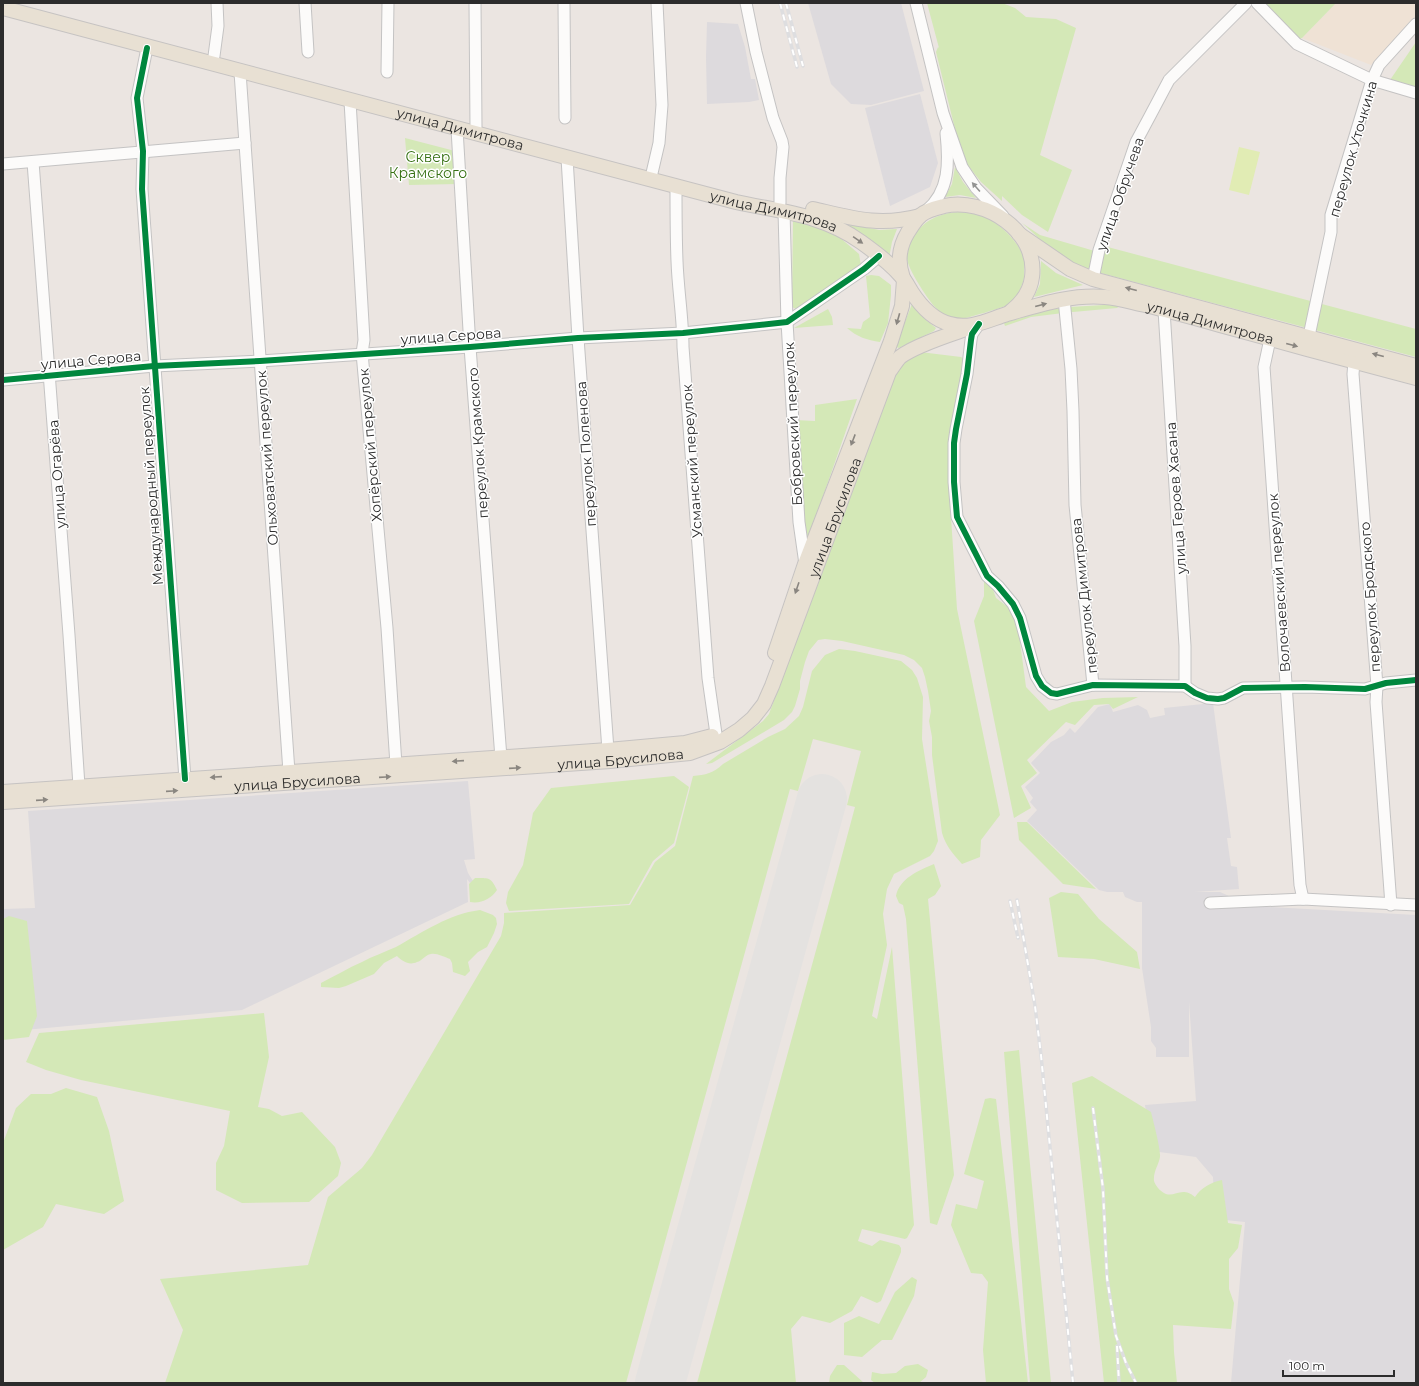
<svg xmlns="http://www.w3.org/2000/svg" width="1419" height="1386" viewBox="0 0 1419 1386" font-family="Montserrat,sans-serif">
<rect width="100%" height="100%" fill="#ebe5e1"/>
<g fill="#dddadd">
<path d="M808,3H901L924,91L871,105L851,104L831,84Z"/>
<path d="M707,22L738,24L745,47L751,79H755L759,100L749,102L707,104L706,57Z"/>
<path d="M920,94L938,163L930,187L890,206L865,108Z"/>
<path d="M1213,703L1231,838H1227L1231,866L1237,867L1239,889L1195,892H1220L1251,906L1416,915V1383H1231L1245,1222L1215,1219L1213,1177L1196,1157L1152,1151L1145,1105L1196,1101L1189,1002V1057H1156V1048L1151,1041V1027L1142,968V902H1137L1125,897L1123,892H1107L1099,890L1027,821L1037,810L1030,802L1033,798L1025,787L1040,773L1031,763L1051,742L1064,735L1070,728L1075,733L1098,707L1110,704L1113,712L1138,705L1147,710L1150,718L1165,715L1164,708Z"/>
<path d="M468,781L475,859L464,860L468,873L473,881L470,883L467,879L468,902L242,1010L3,1032V909L35,908L28,811Z"/>
</g>
<path fill="#efe2d5" d="M1336,3H1416V16L1371,65L1302,38Z"/>
<g fill="#d4e8b7">
<path d="M927,3H1002L1015,8L1026,17L1056,19L1076,28L1040,155L1072,170L1048,232L1022,215L1002,196V201L981,182L966,163L957,137L936,52L938,47L939,48Z"/>
<path d="M1253,3H1336L1302,38L1291,43Z"/>
<path d="M1416,42V88L1390,80Z"/>
<path d="M405,138L455,151L458,184L409,185Z"/>
<path d="M955,167L963,182L976,198L960,195L945,197L952,184Z"/>
<path d="M959,212C967,213 974,213 980,215C998,221 1019,241 1024,259C1025,265 1024,272 1024,278C1022,287 1017,298 1009,304C1003,308 991,310 984,313C975,315 966,319 957,319C949,318 939,312 934,306C927,298 908,269 907,259C906,254 908,249 910,244C918,223 937,213 959,212Z"/>
<path d="M793,221L822,228L838,236L859,254L861,266L796,309L792,307Z"/>
<path d="M841,222L879,230L897,229L892,242L889,258Z"/>
<path d="M1022,223L1040,235L1098,252L1092,271C1064,263 1043,242 1022,223Z"/>
<path d="M1104,246L1416,329V357L1097,272Z"/>
<path d="M1041,261L1056,273L1083,285L1034,297L1040,284Z"/>
<path d="M871,275L879,276L891,285V295L888,323L880,342C867,340 857,337 847,328L861,329L863,322L870,317L866,276Z"/>
<path d="M912,304L914,305L926,320L936,328L934,331L899,348L896,347L897,342Z"/>
<path d="M1104,305H1121L1117,308L1073,312H1071L1069,307Z"/>
<path d="M1055,308L1062,310L1063,313L1031,317L1005,326L1004,323Z"/>
<path d="M828,309L832,317L833,325L794,328Z"/>
<path d="M920,352L961,357L964,359L949,486L957,609L1000,815L981,840L980,857L962,864C953,854 946,846 942,833L932,755V737L929,721L931,711L928,691L925,677L922,668L914,660L904,655L842,641L825,639L818,640L809,651L805,662L800,681V689L795,706L792,712L784,720L712,763L706,764L763,721L769,714L894,376L905,362Z"/>
<path d="M857,399L805,548L795,420L815,421V405Z"/>
<path d="M984,580L991,584L996,598L1009,608L1017,619L1026,687L1049,711L1072,702L1103,698L1138,697L1113,709L1109,704L1094,705L1075,725L1066,722L1027,760L1037,773L1021,786L1031,808L1014,818L974,621L984,596Z"/>
<path d="M839,649L855,651L901,661L912,670L917,678L923,697L922,739L938,841L934,851L930,856L894,874L887,889L883,914L887,945L872,1016L877,1019L892,947L914,1225L907,1238L905,1239L862,1229L858,1241L872,1246L880,1240L899,1245L901,1248V1252L881,1301L877,1303L861,1296L852,1311L830,1323L802,1316L791,1329L796,1383H697L837,874L855,807L847,805L861,751L813,739L798,791L790,789L626,1383H165L183,1330L160,1279L308,1265L328,1197L362,1168L372,1155L501,936L504,923V913L630,905L655,862L675,846L693,776C705,775 714,773 723,764L768,737L785,729L799,716L803,707L812,671L825,655Z"/>
<path d="M674,776L689,787L674,843L653,861L629,904L509,911L506,903L508,892L523,865L533,813L551,788Z"/>
<path d="M1017,822H1027L1096,889L1063,884L1019,840Z"/>
<path d="M934,864L941,886L935,895L928,899L954,1175L937,1225L930,1223L906,919L903,905L899,903L896,896C899,879 919,870 934,864Z"/>
<path d="M475,878C489,878 491,877 497,890C491,899 481,904 470,902L469,884Z"/>
<path d="M1061,892L1078,894L1099,919L1137,952L1140,969L1094,959L1058,957L1049,898Z"/>
<path d="M480,910L493,915L496,918L497,924L494,933L487,947L478,952L468,962L470,971L465,976L453,972L452,963L450,959C444,957 437,953 431,954C425,955 422,961 417,962C409,966 402,961 397,956L384,963L374,974L346,986L339,988L321,987V983C335,976 348,968 362,962C373,956 385,952 396,947C423,932 449,914 480,910Z"/>
<path d="M9,916L27,921L37,1016L29,1037L3,1040V919Z"/>
<path d="M264,1013L269,1057L258,1107L269,1109L282,1116L302,1112L335,1147L341,1163L338,1176L309,1202L242,1203L216,1190V1163L224,1146L230,1111L81,1080L46,1070L26,1062L39,1033Z"/>
<path d="M1019,1050L1051,1383H1030L1004,1052Z"/>
<path d="M1092,1076L1151,1112C1153,1120 1161,1150 1160,1157C1159,1164 1153,1172 1154,1181C1155,1185 1160,1191 1164,1193C1174,1199 1181,1185 1195,1197C1201,1188 1211,1182 1222,1180L1228,1223L1242,1225L1238,1248L1229,1259V1289L1234,1303L1231,1329L1173,1325L1174,1352L1177,1383H1104L1072,1083Z"/>
<path d="M66,1088L97,1097L109,1131L124,1201L104,1214L56,1204L43,1227L3,1250V1143L16,1108L31,1094H51Z"/>
<path d="M990,1098L996,1099L1028,1383H986L983,1350L988,1282L982,1274L971,1273L951,1225L956,1204L977,1209L984,1181L964,1174L985,1099Z"/>
<path d="M912,1277L917,1280L914,1296L892,1340H882L862,1357L844,1355V1323L859,1316L879,1324L895,1292Z"/>
<path d="M918,1364L928,1370L926,1377L919,1383H875L871,1380L872,1372L882,1374L896,1373L905,1366Z"/>
<path d="M837,1365H844L864,1383H829L830,1376Z"/>
</g>
<path fill="#e1ecb4" d="M1239,147L1260,152L1249,195L1229,190Z"/>
<g fill="none" stroke-linecap="round" stroke-linejoin="round">
<path stroke="#e4e2e0" stroke-width="50" d="M660,1383L822,799"/>
<defs>
<g id="minor">
<path d="M305,3L308,52"/>
<path d="M475,3L476,127"/>
<path d="M564,3L565,118"/>
<path d="M746,3L756,52L773,118L782,141L783,147L780,178V203"/>
<path d="M916,3L943,113L962,167L976,188L1003,216"/>
<path d="M1257,3L1297,44L1372,80L1416,93"/>
<path d="M147,48L137,98L143,151L142,189L185,779"/>
<path d="M214,56L218,26L217,3"/>
<path d="M240,72L289,772"/>
<path d="M387,72L388,3"/>
<path d="M350,101L364,340L362,353L387,628L396,765"/>
<path d="M457,129L470,347L501,758"/>
<path d="M567,158L578,338L608,750"/>
<path d="M33,162L69,635L79,786"/>
<path d="M3,164L245,143"/>
<path d="M652,173L659,143L662,105L657,3"/>
<path d="M676,186C676,211 676,236 677,261C678,290 683,319 683,347L708,678L716,734"/>
<path d="M784,211L787,322L799,522L805,564"/>
<path d="M926,211C950,191 949,162 946,133"/>
<path d="M1093,279L1099,250L1136,142L1151,114L1169,80L1246,3"/>
<path d="M1064,299L1071,369L1073,411L1075,505L1093,685"/>
<path d="M1164,310L1185,646V686"/>
<path d="M979,324L972,334L971,340L967,374L956,429L954,443V482L957,517L987,576L998,586L1013,604L1020,618L1036,676L1042,686L1051,693L1057,694L1093,685L1185,686L1195,693L1207,698L1218,699L1224,698L1243,688L1305,687L1365,689L1386,683L1416,680"/>
<path d="M1309,336L1331,232V215L1372,80L1379,65L1416,24"/>
<path d="M1270,339L1264,367L1300,885L1303,899"/>
<path d="M1354,362L1353,374L1377,686L1376,702L1391,905"/>
<path d="M3,380L154,366L260,361L470,347L578,338L683,333L787,322L864,269L879,256"/>
<path d="M1210,903L1303,899L1416,905"/>
</g>
<g id="major">
<path id="s1" d="M3,8L736,202C781,212 822,214 861,242C875,252 890,263 901,276C905,280 908,286 911,291C920,305 934,320 950,324C970,330 988,320 1007,314C1039,305 1071,294 1105,297C1118,298 1131,302 1145,305C1170,311 1195,318 1220,325C1285,343 1351,361 1416,378"/>
<path d="M813,209C852,218 879,227 920,216"/>
<path d="M1019,234L1070,269L1093,279L1416,366"/>
<path d="M903,278C897,261 899,247 908,232C912,226 916,219 921,215C927,210 936,208 944,206C985,197 1038,231 1032,277C1030,292 1022,303 1010,312"/>
<path d="M775,653L805,564L891,341L902,306L904,280"/>
<path d="M3,792L608,750L685,743L712,736"/>
<path id="s2" d="M3,802L610,761L690,753L720,742L739,730L753,718L764,704L772,686L889,372C893,367 896,361 900,357C916,345 949,335 969,328"/>
</g>
</defs>
<use href="#minor" stroke="#c4c3c3" stroke-width="13"/>
<use href="#major" stroke="#c6c3c2" stroke-width="16"/>
<use href="#minor" stroke="#fcfbfa" stroke-width="11"/>
<use href="#major" stroke="#e8e0d3" stroke-width="14"/>
<defs>
<g id="rail">
<path d="M780,3L797,67"/>
<path d="M786,3L803,66"/>
<path d="M1017,900L1035,1006L1041,1055L1073,1383"/>
<path d="M1010,901L1018,938"/>
<path d="M1093,1108L1103,1189L1107,1278L1116,1336L1126,1363L1136,1383"/>
<path d="M1117,1346L1119,1383"/>
</g>
</defs>
<use href="#rail" stroke="#dedee0" stroke-width="3.5"/>
<use href="#rail" stroke="#fff" stroke-width="2" stroke-dasharray="6" stroke-linecap="butt"/>
<defs>
<g id="cycleway">
<path d="M147,48L137,98L143,151L142,189L185,779"/>
<path d="M979,324L972,334L971,340L967,374L956,429L954,443V482L957,517L987,576L998,586L1013,604L1020,618L1036,676L1042,686L1051,693L1057,694L1093,685L1185,686L1195,693L1207,698L1218,699L1224,698L1243,688L1305,687L1365,689L1386,683L1416,680"/>
<path d="M3,380L154,366L260,361L470,347L578,338L683,333L787,322L864,269L879,256"/>
</g>
</defs>
<use href="#cycleway" stroke="#fff" stroke-width="8"/>
<use href="#cycleway" stroke="#00873e" stroke-width="6"/>
</g>
<defs><path id="oneway-solid" d="M-6-.8H1V-3.2L6.5 0L1 3.2V.8H-6Z"/></defs>
<use fill="#949493" href="#oneway-solid" transform="translate(976 187) rotate(-131)"/>
<g fill="#8a8680">
<use href="#oneway-solid" transform="translate(858 240) rotate(35)"/>
<use href="#oneway-solid" transform="translate(1131 289) rotate(-165)"/>
<use href="#oneway-solid" transform="translate(1041 305) rotate(-15)"/>
<use href="#oneway-solid" transform="translate(898 319) rotate(106)"/>
<use href="#oneway-solid" transform="translate(1292 345) rotate(15)"/>
<use href="#oneway-solid" transform="translate(1378 355) rotate(-165)"/>
<use href="#oneway-solid" transform="translate(853 440) rotate(111)"/>
<use href="#oneway-solid" transform="translate(797 588) rotate(109)"/>
<use href="#oneway-solid" transform="translate(458 761) rotate(176)"/>
<use href="#oneway-solid" transform="translate(515 768) rotate(-4)"/>
<use href="#oneway-solid" transform="translate(216 777) rotate(176)"/>
<use href="#oneway-solid" transform="translate(385 777) rotate(-4)"/>
<use href="#oneway-solid" transform="translate(172 791) rotate(-4)"/>
<use href="#oneway-solid" transform="translate(42 800) rotate(-4)"/>
</g>
<g text-anchor="middle" dominant-baseline="central" stroke-width="3" stroke-linejoin="round" paint-order="stroke">
<g font-size="14" fill="#2c2c2c" stroke="#fff">
<text stroke="none"><textPath href="#s1" startOffset="473">улица Димитрова</textPath></text>
<text transform="translate(1353 149) rotate(-74)">переулок Уточкина</text>
<text transform="translate(1120 194) rotate(-71)">улица Обручева</text>
<text stroke="none"><textPath href="#s1" startOffset="797">улица Димитрова</textPath></text>
<text stroke="none"><textPath href="#s1" startOffset="1281">улица Димитрова</textPath></text>
<text transform="translate(451 336) rotate(-4)">улица Серова</text>
<text transform="translate(91 360) rotate(-5)">улица Серова</text>
<text transform="translate(793 424) rotate(-93)">Бобровский переулок</text>
<text transform="translate(478 443) rotate(-94)">переулок Крамского</text>
<text transform="translate(370 445) rotate(-95)">Хопёрский переулок</text>
<text transform="translate(586 454) rotate(-94)">переулок Поленова</text>
<text transform="translate(267 458) rotate(-94)">Ольховатский переулок</text>
<text transform="translate(692 461) rotate(-94)">Усманский переулок</text>
<text transform="translate(57 474) rotate(-94)">улица Огарёва</text>
<text transform="translate(151 486) rotate(-94)">Международный переулок</text>
<text transform="translate(1176 498) rotate(-94)">улица Героев Хасана</text>
<text stroke="none"><textPath href="#s2" startOffset="979">улица Брусилова</textPath></text>
<text transform="translate(1279 583) rotate(-94)">Волочаевский переулок</text>
<text transform="translate(1084 596) rotate(-96)">переулок Димитрова</text>
<text transform="translate(1370 597) rotate(-94)">переулок Бродского</text>
<text stroke="none"><textPath href="#s2" startOffset="619">улица Брусилова</textPath></text>
<text stroke="none"><textPath href="#s2" startOffset="295">улица Брусилова</textPath></text>
</g>
<g font-size="14" fill="#377114" stroke="#fff">
<text x="428" y="157">Сквер<tspan x="428" dy="16">Крамского</tspan></text>
</g>
</g>
<rect width="1419" height="1386" fill="none" stroke="#2c2c2c" stroke-width="8"/>
<path d="M1283 1370v6h111v-6" fill="none" stroke="#2c2c2c" stroke-width="2"/>
<text x="1289" y="1370" font-size="12" fill="#2c2c2c" stroke="#ffffff" stroke-width="3" paint-order="stroke">100 m</text>
</svg>
